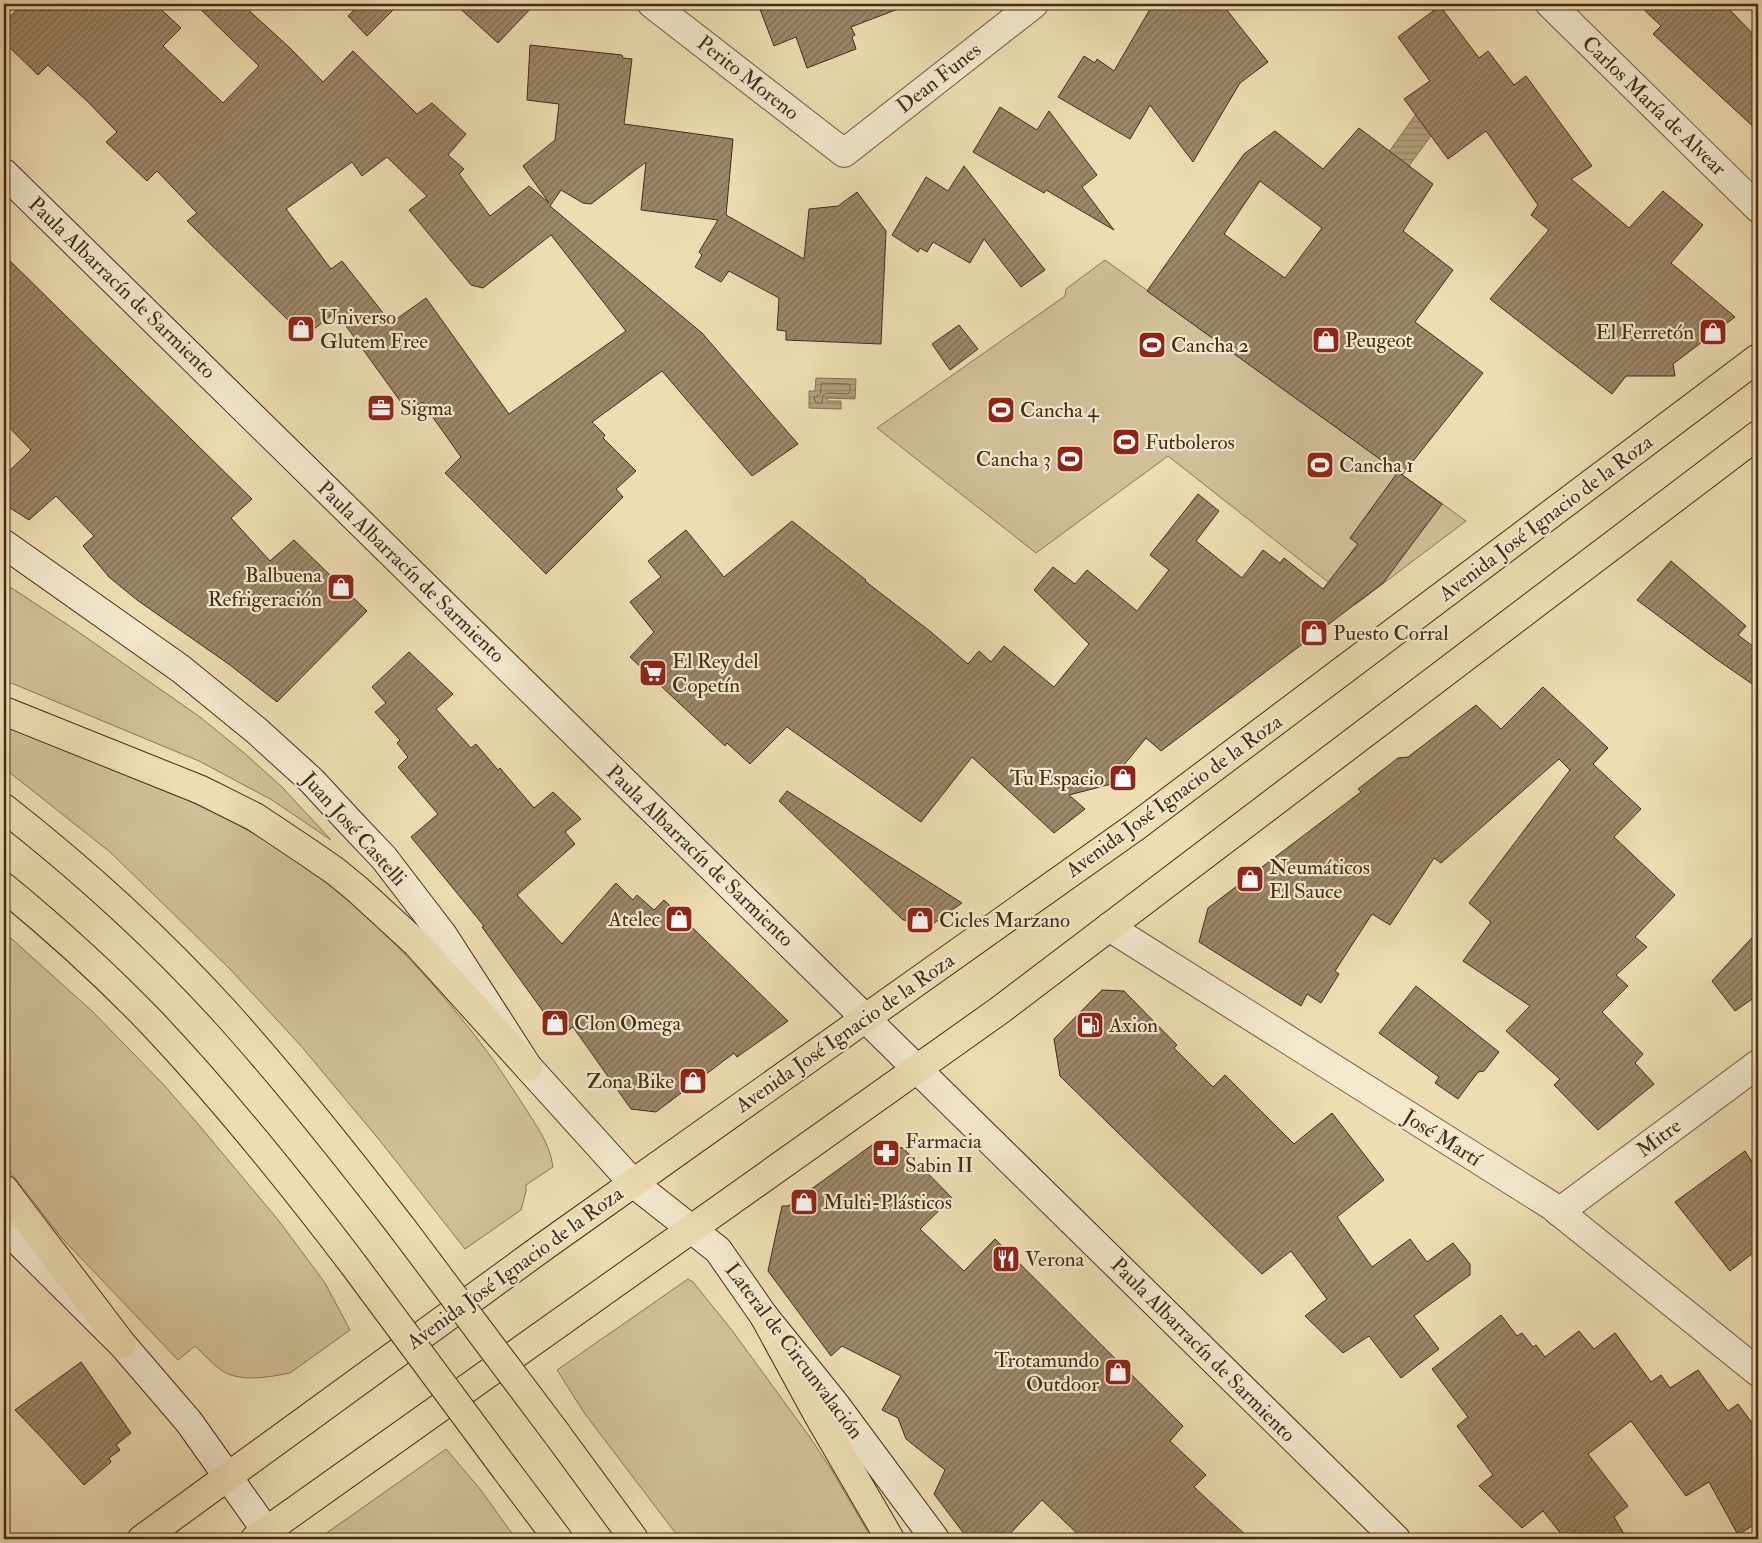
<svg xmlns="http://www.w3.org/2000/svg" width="1762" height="1543" viewBox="0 0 1762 1543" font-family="'IM FELL Double Pica',serif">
<defs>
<pattern id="water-rules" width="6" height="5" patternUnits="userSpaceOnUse" patternTransform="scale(1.25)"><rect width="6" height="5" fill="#b5a07e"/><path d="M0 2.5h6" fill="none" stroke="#958366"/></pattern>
<pattern id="building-hatch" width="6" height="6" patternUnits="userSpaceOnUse" patternTransform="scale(1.25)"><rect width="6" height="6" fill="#9d8769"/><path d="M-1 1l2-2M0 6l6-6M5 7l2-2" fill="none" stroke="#826f56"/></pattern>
</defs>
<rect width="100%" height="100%" fill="#edddb2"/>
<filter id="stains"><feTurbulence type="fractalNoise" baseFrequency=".004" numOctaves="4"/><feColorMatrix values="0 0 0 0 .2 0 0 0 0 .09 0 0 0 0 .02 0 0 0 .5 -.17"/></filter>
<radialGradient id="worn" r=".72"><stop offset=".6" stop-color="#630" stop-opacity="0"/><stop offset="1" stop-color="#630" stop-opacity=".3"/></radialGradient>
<g fill="#d1bf98" stroke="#8c7459">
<path d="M1105,260L1466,521L1356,604L1168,456L1036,553L877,428L1065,296L1066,289Z"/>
<path d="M4,583L77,631L200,717L243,752L282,787L331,840L272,800L199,761L4,680Z"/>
<path d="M4,723C46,741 87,758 129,775C170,792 211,809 249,831C344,884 421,964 486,1050C499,1067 510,1085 522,1103C535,1124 550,1143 553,1167L526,1185V1191L521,1210L465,1249L381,1142L302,1047L230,969L110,852L4,768Z"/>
<path d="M4,932L93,1012L162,1083L198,1124L279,1221L325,1283L350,1330L290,1373C269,1377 240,1383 221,1370C211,1363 203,1353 195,1346L178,1360L61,1237L4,1164Z"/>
<path d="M688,1279L693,1282L731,1329L809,1436L831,1469L872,1539H680L585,1414L557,1370Z"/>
<path d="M446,1449L480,1489L516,1539H318Z"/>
</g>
<g fill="url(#water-rules)" stroke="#897156">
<path d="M1421,107L1441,122L1406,170L1386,156Z"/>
<path d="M816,378L856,379L855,399L827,398L828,401H841V409L809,408V391H815Z"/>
</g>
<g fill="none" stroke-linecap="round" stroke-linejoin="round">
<path stroke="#7e654c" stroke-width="1" d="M822,383L849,384L850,386V392L848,394L828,393L823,395L822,403H816L814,398L820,394Z"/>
</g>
<g fill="url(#building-hatch)" stroke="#472a1a" fill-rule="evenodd">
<path d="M22,4H155L181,28L163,46L223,103L259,66L195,4H242L291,49L323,82L353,51L417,114L432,103L466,134L448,155L464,169L459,174L490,216L529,186L549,203L523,166L555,140L559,104L527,100L530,45L622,55L623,58L632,59L624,124L733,139L726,215L804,259L809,209L838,206L857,192L886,231L881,344L786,340V331L777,330L779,298L729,271L721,282L695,267L702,255L699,252L718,220L641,210L646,162L591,204L583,203L561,190L550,206L702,333L798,444L752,476L662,371L592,422L605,435L603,438L636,471L616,489L623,497L546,574L445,473L461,457L422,402L408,412L336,312L314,329L295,327L187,221L197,213L157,171L147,181L106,142L117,132L88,102L48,65L38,75L4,42V23ZM387,157L427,196L409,210L471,285L483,288L551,235L626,331L509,414L426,298L391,323L342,261L331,269L286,209L352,162L362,176Z"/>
<path d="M360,4H399L367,36L348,16Z"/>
<path d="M455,4H535L498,43Z"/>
<path d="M758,4H906V6L851,27L855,35L852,37L856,49L807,68L796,37L774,46Z"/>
<path d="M1153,4H1222L1268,62L1240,83L1193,162L1150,105L1130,139L1058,97L1084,56L1095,63L1097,59L1114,71Z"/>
<path d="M1638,4H1724L1758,39V131L1653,34L1661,26Z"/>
<path d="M1440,6L1479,58L1488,51L1514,85L1526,76L1592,166L1571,179L1629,228L1663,191L1703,225L1671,263L1735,317L1673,364L1675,376H1626L1612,394L1490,299L1549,230L1531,215L1538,205L1486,131L1448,159L1404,99L1430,81L1398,37Z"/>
<path d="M1000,107L1037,130L1049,111L1097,175L1082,187L1114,230L1046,190L1044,193L973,152Z"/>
<path d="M1359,128L1433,184L1403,231L1453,270L1415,322L1483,373L1402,475L1147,291L1244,154L1275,131L1323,169ZM1260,181L1322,228L1285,278L1224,234Z"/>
<path d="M964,166L1045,270L1021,287L984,239L970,263L933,242L927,252L920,248L918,252L892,235L926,177L948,191Z"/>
<path d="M4,255L252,499L231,518L270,561L294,540L367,611L277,702L230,665L137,600L109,577L83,546L94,536L56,496L29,520L4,504V476L31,450L4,422Z"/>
<path d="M959,325L978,349L950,370L932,344Z"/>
<path d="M1398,472L1442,504L1383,583L1161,751L1146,738L1123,766L1119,782L1069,795L1085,809L1054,833L972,757L921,822L787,727L750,764L727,743L725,746L630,657L654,632L630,602L661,577L648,561L686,530L724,577L792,521L866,580L865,581L931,632L968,664L979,651L991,662L1004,646L1054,687L1089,644L1034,590L1053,567L1075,584L1087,570L1137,611L1169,570L1150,555L1198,494L1219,511L1196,541L1242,578L1263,550L1280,563L1284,558L1323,589L1358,544L1350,538Z"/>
<path d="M1671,561L1746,626L1738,635L1758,650V688L1716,659L1637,600Z"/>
<path d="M409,652L453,694L436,709L471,748L476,744L498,770L500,768L534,808L553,792L581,819L565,832L575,844L517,895L562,944L616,883L633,900L637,895L654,910L664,900L788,1021L737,1057L734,1053L656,1112L631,1109L573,1027L561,1036L482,927L484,926L411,837L438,814L398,767L408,757L397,743L400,740L375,712L386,703L372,687Z"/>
<path d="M1543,687L1608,748L1593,764L1641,809L1614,837L1675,895L1635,937L1647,947L1616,975L1628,986L1602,1012L1643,1054L1635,1063L1654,1084L1598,1130L1554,1085L1560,1079L1506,1031L1530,1006L1463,961L1491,922L1469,903L1570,770L1559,759L1441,863L1434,858L1390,925L1372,914L1335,971L1339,974L1321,1003L1307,994L1301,1006L1199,942L1208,908L1361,792L1358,789L1398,758L1408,757L1476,705L1501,729Z"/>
<path d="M787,791L962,903L934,923L903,920L779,801Z"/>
<path d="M1758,931V995L1735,1011L1712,981Z"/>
<path d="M1416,986L1499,1052L1484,1071L1478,1072L1458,1099L1435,1083L1439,1077L1379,1033Z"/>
<path d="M1102,990L1124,991L1177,1045L1174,1048L1213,1087L1225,1075L1294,1144L1332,1113L1384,1180L1337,1217L1372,1267L1410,1239L1427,1262L1453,1243L1470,1264V1275L1414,1316L1439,1349L1401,1378L1369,1336L1343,1353L1305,1316L1327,1299L1291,1251L1262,1274L1060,1076L1054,1039Z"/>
<path d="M872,1145L903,1148L952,1198L920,1229L964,1271L995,1239L1183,1426L1170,1441L1206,1475L1194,1487L1250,1539H1083L1042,1500L1005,1539H968L934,1494L945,1470L906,1439L898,1418L882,1410L901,1376L842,1346L831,1356L768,1271L782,1206H788Z"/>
<path d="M1745,1151L1758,1172V1249L1730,1271L1675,1202Z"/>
<path d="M1501,1315L1517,1336L1522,1333L1533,1347L1536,1345L1545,1357L1579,1331L1594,1349L1615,1333L1651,1382L1661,1375L1670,1388L1698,1370L1728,1411L1738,1404L1758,1431V1522L1738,1535L1709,1482L1686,1496L1631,1421L1588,1454L1628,1506L1614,1517L1627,1539H1565L1543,1511L1522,1528L1479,1486L1493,1475L1457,1426L1468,1417L1432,1369Z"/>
<path d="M81,1362L131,1433L116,1445L120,1450L109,1458L111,1462L84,1485L44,1440L15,1410Z"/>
</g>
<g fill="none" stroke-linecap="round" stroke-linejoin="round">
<defs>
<g id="street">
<path d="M652,4L844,153L1034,4"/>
<path d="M1550,4L1758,208"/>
<path d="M1109,927L1552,1206L1758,1372"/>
<path d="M1559,1212L1758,1064"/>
</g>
<g id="secondary">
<path d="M4,173L1396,1539"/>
<path d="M4,544L181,669L257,731L312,781L347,819L384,858L443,935L528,1067L633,1183L718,1250L764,1316L835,1404L935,1539"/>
<path d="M4,1227L122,1344L189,1422L272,1539"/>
</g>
<g id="primary">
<path d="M142,1539L546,1245L1135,827L1758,358"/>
<path d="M255,1539L1000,1010L1758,435"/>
</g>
<g id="highway">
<path d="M4,711L201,790L255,817L309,853L335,871L357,889L417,944L528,1067"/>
<path d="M4,808C83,870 158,938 226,1013C288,1082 346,1155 403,1229"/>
<path d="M4,887C55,929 106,975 152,1023C224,1099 289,1180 353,1264"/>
<path d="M4,1189L122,1344"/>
<path d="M764,1316L818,1415L890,1539"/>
<path d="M557,1434L634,1539"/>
<path d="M506,1470L558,1539"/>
</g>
</defs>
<use href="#street" stroke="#705740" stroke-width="30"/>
<use href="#secondary" stroke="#472a1a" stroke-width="30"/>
<use href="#primary" stroke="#472a1a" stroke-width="30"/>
<use href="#highway" stroke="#472a1a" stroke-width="30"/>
<use href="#street" stroke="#f3e9cd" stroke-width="28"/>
<use href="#secondary" stroke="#f3e9cd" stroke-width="28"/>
<use href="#primary" stroke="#edddb2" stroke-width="28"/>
<use href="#highway" stroke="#edddb2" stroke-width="28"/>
<defs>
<g id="highway-bridge">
<path d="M403,1229L557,1434"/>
<path d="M353,1264L506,1470"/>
</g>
</defs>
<use href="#highway-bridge" stroke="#472a1a" stroke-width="30" stroke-linecap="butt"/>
<use href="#highway-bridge" stroke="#edddb2" stroke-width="28"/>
</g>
<defs>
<symbol id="shop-square" viewBox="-11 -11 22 22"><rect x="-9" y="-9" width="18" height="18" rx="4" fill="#8f2418" stroke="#f3e9cd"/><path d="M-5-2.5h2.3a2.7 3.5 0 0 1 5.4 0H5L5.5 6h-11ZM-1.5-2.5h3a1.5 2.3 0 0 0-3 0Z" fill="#fff"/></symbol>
<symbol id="stadium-square" viewBox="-11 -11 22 22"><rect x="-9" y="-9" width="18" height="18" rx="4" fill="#8f2418" stroke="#f3e9cd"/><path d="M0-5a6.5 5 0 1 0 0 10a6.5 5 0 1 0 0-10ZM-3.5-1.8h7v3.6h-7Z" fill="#fff"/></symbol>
<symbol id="office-square" viewBox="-11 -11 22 22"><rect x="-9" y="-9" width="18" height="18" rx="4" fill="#8f2418" stroke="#f3e9cd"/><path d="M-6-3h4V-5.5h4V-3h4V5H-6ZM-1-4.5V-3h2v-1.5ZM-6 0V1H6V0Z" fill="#fff"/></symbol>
<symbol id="supermarket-square" viewBox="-11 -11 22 22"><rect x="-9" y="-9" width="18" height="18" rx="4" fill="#8f2418" stroke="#f3e9cd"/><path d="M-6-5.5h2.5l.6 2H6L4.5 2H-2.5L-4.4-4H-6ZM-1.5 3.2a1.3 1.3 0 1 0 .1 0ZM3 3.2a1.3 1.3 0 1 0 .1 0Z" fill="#fff"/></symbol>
<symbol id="fuel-square" viewBox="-11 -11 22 22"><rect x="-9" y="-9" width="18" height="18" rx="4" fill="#8f2418" stroke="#f3e9cd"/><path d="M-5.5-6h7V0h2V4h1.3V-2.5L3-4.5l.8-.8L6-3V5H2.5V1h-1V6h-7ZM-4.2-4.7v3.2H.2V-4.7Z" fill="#fff"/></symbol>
<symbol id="pharmacy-square" viewBox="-11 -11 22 22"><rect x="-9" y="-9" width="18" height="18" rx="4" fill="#8f2418" stroke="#f3e9cd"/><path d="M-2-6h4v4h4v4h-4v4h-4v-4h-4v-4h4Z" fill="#fff"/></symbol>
<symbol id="restaurant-square" viewBox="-11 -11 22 22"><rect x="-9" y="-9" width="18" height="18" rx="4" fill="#8f2418" stroke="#f3e9cd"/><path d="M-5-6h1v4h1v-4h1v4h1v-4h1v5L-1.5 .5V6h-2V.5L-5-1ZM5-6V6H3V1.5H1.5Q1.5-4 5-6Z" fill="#fff"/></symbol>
</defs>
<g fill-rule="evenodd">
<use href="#shop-square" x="285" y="313" width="32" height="32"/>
<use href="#shop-square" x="1697" y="316" width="32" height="32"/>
<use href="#shop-square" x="1310" y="324" width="32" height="32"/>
<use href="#stadium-square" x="1136" y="329" width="32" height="32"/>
<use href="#office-square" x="365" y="392" width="32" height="32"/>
<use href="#stadium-square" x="985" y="394" width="32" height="32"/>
<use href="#stadium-square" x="1110" y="426" width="32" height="32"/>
<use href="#stadium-square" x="1054" y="443" width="32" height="32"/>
<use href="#stadium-square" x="1304" y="449" width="32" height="32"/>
<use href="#shop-square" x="325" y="571" width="32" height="32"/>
<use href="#shop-square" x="1298" y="617" width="32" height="32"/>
<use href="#supermarket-square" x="637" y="657" width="32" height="32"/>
<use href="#shop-square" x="1107" y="762" width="32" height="32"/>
<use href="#shop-square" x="1234" y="863" width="32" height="32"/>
<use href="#shop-square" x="663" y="903" width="32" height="32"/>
<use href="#shop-square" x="904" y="904" width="32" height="32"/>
<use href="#shop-square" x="539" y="1007" width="32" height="32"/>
<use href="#fuel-square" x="1074" y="1009" width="32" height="32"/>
<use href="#shop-square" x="677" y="1065" width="32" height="32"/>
<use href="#pharmacy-square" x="870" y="1137" width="32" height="32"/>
<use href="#shop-square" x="788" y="1186" width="32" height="32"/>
<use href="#restaurant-square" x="990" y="1243" width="32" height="32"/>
<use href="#shop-square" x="1102" y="1356" width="32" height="32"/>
</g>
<g text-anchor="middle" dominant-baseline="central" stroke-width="4.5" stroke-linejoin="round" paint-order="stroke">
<g font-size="21" fill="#472a1a" stroke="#f3e9cd">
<text transform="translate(748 78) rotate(38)">Perito Moreno</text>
<text transform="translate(939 78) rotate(-38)">Dean Funes</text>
<text transform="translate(1654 106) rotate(44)">Carlos María de Alvear</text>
<text transform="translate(122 288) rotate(44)">Paula Albarracín de Sarmiento</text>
<text transform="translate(1546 518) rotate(-37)">Avenida José Ignacio de la Roza</text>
<text transform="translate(411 572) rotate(44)">Paula Albarracín de Sarmiento</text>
<text transform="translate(1174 796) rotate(-36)">Avenida José Ignacio de la Roza</text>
<text transform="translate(354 829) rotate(48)">Juan José Castelli</text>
<text transform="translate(700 856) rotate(44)">Paula Albarracín de Sarmiento</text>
<text transform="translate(845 1033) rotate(-35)">Avenida José Ignacio de la Roza</text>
<text transform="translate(1442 1138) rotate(32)">José Martí</text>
<text transform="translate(1659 1138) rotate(-37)">Mitre</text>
<text transform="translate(515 1268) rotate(-36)">Avenida José Ignacio de la Roza</text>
<text transform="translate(1203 1350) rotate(45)">Paula Albarracín de Sarmiento</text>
<text transform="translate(794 1351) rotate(53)">Lateral de Circunvalación</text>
</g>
<g font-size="21" fill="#472a1a" stroke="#f3e9cd" text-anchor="start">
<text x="320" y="317">Universo<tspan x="320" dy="24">Glutem Free</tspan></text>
<text x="1694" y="332" text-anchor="end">El Ferretón</text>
<text x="1345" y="340">Peugeot</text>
<text x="1171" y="345">Cancha 2</text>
<text x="400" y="408">Sigma</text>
<text x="1020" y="410">Cancha 4</text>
<text x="1145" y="442">Futboleros</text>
<text x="1051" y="459" text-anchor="end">Cancha 3</text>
<text x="1339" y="465">Cancha 1</text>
<text x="322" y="575" text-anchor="end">Balbuena<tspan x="322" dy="24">Refrigeración</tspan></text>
<text x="1333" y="633">Puesto Corral</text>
<text x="672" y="661">El Rey del<tspan x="672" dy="24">Copetín</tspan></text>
<text x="1104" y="778" text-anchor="end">Tu Espacio</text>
<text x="1269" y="867">Neumáticos<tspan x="1269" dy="24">El Sauce</tspan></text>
<text x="660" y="919" text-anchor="end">Atelec</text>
<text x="939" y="920">Cicles Marzano</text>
<text x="574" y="1023">Clon Omega</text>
<text x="1109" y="1025">Axion</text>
<text x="674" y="1081" text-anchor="end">Zona Bike</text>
<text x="905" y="1141">Farmacia<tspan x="905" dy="24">Sabin II</tspan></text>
<text x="823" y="1202">Multi-Plásticos</text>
<text x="1025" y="1259">Verona</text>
<text x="1099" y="1360" text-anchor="end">Trotamundo<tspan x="1099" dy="24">Outdoor</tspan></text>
</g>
</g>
<rect width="1762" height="1543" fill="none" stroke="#edddb2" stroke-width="20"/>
<rect x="5" y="5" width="1752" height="1533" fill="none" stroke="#472a1a" stroke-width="2.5"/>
<rect x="10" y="10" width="1742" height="1523" fill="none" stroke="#472a1a"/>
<rect width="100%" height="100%" filter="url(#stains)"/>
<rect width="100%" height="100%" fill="url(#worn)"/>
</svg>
